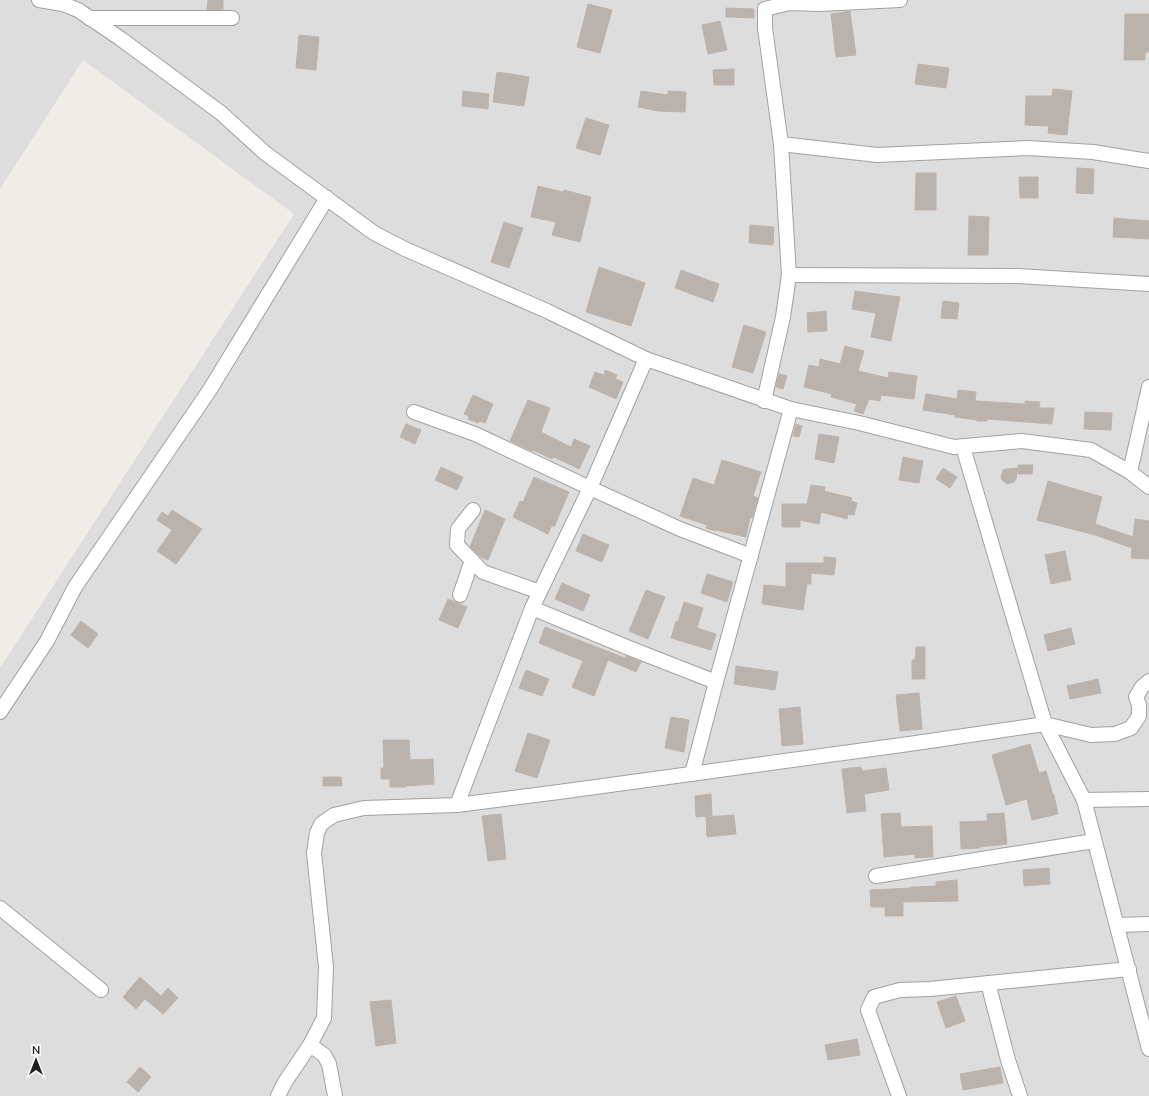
<svg xmlns="http://www.w3.org/2000/svg" width="1149" height="1096" viewBox="0 0 1149 1096" font-family="'Nunito Sans',sans-serif">
<rect width="100%" height="100%" fill="#f0ece7"/>
<path fill="#dedddd" d="M0,0H1149V1096H0V668L294,214L83,60L0,189Z"/>
<g fill="#b9b2ad" stroke="#c0b3ab">
<path d="M208,0H223V10H207Z"/>
<path d="M588,4L612,10L600,53L577,47Z"/>
<path d="M726,8L754,9V18L726,17Z"/>
<path d="M850,11L856,55L836,57L831,14Z"/>
<path d="M1125,14H1149V52H1145V60H1124Z"/>
<path d="M720,21L727,50L708,54L702,25Z"/>
<path d="M299,35L319,37L316,70L296,68Z"/>
<path d="M918,64L949,68L946,88L915,84Z"/>
<path d="M734,69V85H714L713,70Z"/>
<path d="M497,72L529,77L524,106L493,102Z"/>
<path d="M1053,89L1072,91L1067,135L1048,133L1049,126L1025,125L1026,96H1052Z"/>
<path d="M463,91L489,94L488,109L462,106Z"/>
<path d="M641,91L668,95V91L686,92L685,112L658,111L638,107Z"/>
<path d="M586,118L609,125L600,155L576,148Z"/>
<path d="M1077,168L1094,169L1093,194L1076,193Z"/>
<path d="M916,173H936V210H915Z"/>
<path d="M1019,177H1038V198H1020Z"/>
<path d="M538,186L563,192L564,190L591,197L580,242L552,235L556,222L531,217Z"/>
<path d="M969,216L989,217L988,255H968Z"/>
<path d="M1114,218L1149,221V239L1113,237Z"/>
<path d="M504,222L523,228L509,268L491,262Z"/>
<path d="M750,225L774,227L773,245L749,243Z"/>
<path d="M599,267L645,283L631,326L586,312Z"/>
<path d="M681,270L719,284L713,302L675,288Z"/>
<path d="M855,291L900,297L891,341L871,337L876,313L852,309Z"/>
<path d="M943,301L959,303L957,319L941,318Z"/>
<path d="M826,311L827,331L808,332L807,313Z"/>
<path d="M744,325L766,332L753,373L732,367Z"/>
<path d="M845,346L864,351L858,371L888,378L889,372L917,376L914,399L881,395L880,401L869,399L863,414L854,411L857,404L831,397L832,394L804,387L809,365L819,367L820,359L840,364Z"/>
<path d="M605,370L617,375L615,379L623,382L616,399L589,387L595,372L604,375Z"/>
<path d="M779,374L787,376L783,389L776,387Z"/>
<path d="M958,390L976,392L975,401L1025,404V401L1040,402L1039,408H1054L1052,424L987,419V421H977V420L955,417V415L923,410L926,394L957,399Z"/>
<path d="M473,395L493,404L485,423L480,421L478,423L468,419L469,416L464,414Z"/>
<path d="M528,400L550,408L541,432L571,447L574,439L590,446L579,469L554,457L552,459L533,450L532,451L510,441Z"/>
<path d="M1085,412L1112,413L1111,430L1084,429Z"/>
<path d="M406,424L421,430L415,444L400,437Z"/>
<path d="M796,424L802,426L799,437L793,436Z"/>
<path d="M819,434L839,437L834,463L815,459Z"/>
<path d="M903,457L923,461L919,483L899,480Z"/>
<path d="M722,460L761,472L753,496L758,498L752,518L750,517L746,537L715,530V531L706,528L707,525L680,516L693,478L714,485Z"/>
<path d="M1018,465H1033L1032,474H1018Z"/>
<path d="M441,467L463,477L457,490L435,480Z"/>
<path d="M943,468L957,477L950,488L936,479Z"/>
<path d="M1018,468L1016,479L1014,482L1007,484L1002,480L1001,477L1003,470L1006,469Z"/>
<path d="M534,477L569,492L554,527L552,525L548,534L513,517L520,501L523,502Z"/>
<path d="M1048,481L1102,497L1095,524L1133,537L1135,519L1149,521V559L1131,558L1132,548L1095,535L1037,520Z"/>
<path d="M811,485L825,487L824,491L852,498L851,501L857,503L854,515L848,514L847,519L821,512L819,524L800,520V527H782V504H807Z"/>
<path d="M172,510L202,529L176,564L157,551L172,530L157,520L162,512L168,516Z"/>
<path d="M485,510L505,519L488,560L481,557L470,547Z"/>
<path d="M583,534L609,545L602,562L576,551Z"/>
<path d="M1065,551L1071,580L1051,584L1045,555Z"/>
<path d="M824,557L836,558L834,575L811,573V584H807L803,610L762,604L764,585L786,587V563H824Z"/>
<path d="M707,574L733,582L727,602L701,593Z"/>
<path d="M562,583L590,595L583,611L555,599Z"/>
<path d="M646,590L665,597L648,639L629,631Z"/>
<path d="M448,599L467,607L458,628L439,620Z"/>
<path d="M684,602L703,608L697,628L716,634L711,650L671,638L676,621L678,622Z"/>
<path d="M81,621L98,634L88,648L71,635Z"/>
<path d="M545,627L625,658L626,656L641,662L636,672L608,660L594,696L572,687L583,661L539,643Z"/>
<path d="M1071,628L1075,644L1048,651L1044,635Z"/>
<path d="M916,647H925V679H912V660H915Z"/>
<path d="M736,666L778,672L775,690L734,684Z"/>
<path d="M526,670L549,679L542,696L519,688Z"/>
<path d="M1098,679L1101,693L1070,699L1067,686Z"/>
<path d="M919,693L922,729L900,731L896,695Z"/>
<path d="M800,707L803,744L782,746L779,709Z"/>
<path d="M671,717L689,720L684,752L665,748Z"/>
<path d="M528,733L550,740L537,778L515,771Z"/>
<path d="M383,740H409L410,760L433,759L434,784L406,786V787H390V779H381V768H384Z"/>
<path d="M1030,744L1039,773L1046,771L1053,795H1054L1058,814L1032,820L1027,799L1006,805L992,755Z"/>
<path d="M861,767L862,771L886,768L889,790L864,794L866,811L847,813L842,769Z"/>
<path d="M323,777H341L342,786H323Z"/>
<path d="M711,794L712,816L696,817L695,796Z"/>
<path d="M900,813L901,827L932,826L933,857L915,858V854L884,857L881,814Z"/>
<path d="M1004,813L1007,844L980,847V848L961,849L960,822L987,821V814Z"/>
<path d="M501,814L506,859L488,861L482,816Z"/>
<path d="M734,815L736,834L707,837L706,817Z"/>
<path d="M1049,868L1050,884L1024,886L1023,870Z"/>
<path d="M957,880L958,901L903,902V916H885V907H871L870,890L911,888V887L936,886V882Z"/>
<path d="M140,977L161,996L168,988L178,998L163,1014L145,999L136,1009L123,997Z"/>
<path d="M956,996L965,1021L946,1028L937,1002Z"/>
<path d="M391,1000L396,1043L376,1046L370,1002Z"/>
<path d="M857,1039L860,1055L828,1060L825,1045Z"/>
<path d="M140,1067L151,1077L138,1092L127,1082Z"/>
<path d="M1000,1067L1003,1083L963,1090L960,1074Z"/>
</g>
<g fill="none" stroke-linecap="round" stroke-linejoin="round">
<defs>
<g id="minor">
<path d="M39,0L63,4L78,10L121,39L221,113L265,153L374,233L405,249L547,311L646,359L791,409L859,423L954,447L1022,441L1091,450L1130,472L1149,487"/>
<path d="M89,18H232"/>
<path d="M781,144L877,155L1028,148L1093,152L1149,161"/>
<path d="M789,275L1018,276L1149,284"/>
<path d="M764,401L783,317L789,275L781,144L765,28V9L789,3L819,4L900,0"/>
<path d="M414,412L475,434L590,488L680,529L751,556"/>
<path d="M963,447L1045,724L1084,800L1149,1049"/>
<path d="M1130,472L1149,387"/>
<path d="M473,510L458,529L457,545L483,572L540,592"/>
<path d="M460,595L472,560"/>
<path d="M532,608L629,648L716,682"/>
<path d="M0,712L47,641L75,587L209,391L327,198"/>
<path d="M692,774L716,682L791,409"/>
<path d="M1084,800L1149,799"/>
<path d="M457,805L532,608L590,488L646,359"/>
<path d="M876,876L1094,841"/>
<path d="M0,908L101,990"/>
<path d="M1117,925L1149,924"/>
<path d="M988,983L1008,1060L1020,1096"/>
<path d="M310,1045L324,1055L329,1064L335,1096"/>
<path d="M278,1096L285,1082L310,1045L324,1018L326,967L314,853L317,833L321,824L334,815L364,808L457,805L559,792L909,744L1045,724L1091,735L1115,734L1131,728L1139,716V705L1136,697L1142,687L1149,681"/>
<path d="M899,1096L868,1010L874,997L900,990L930,989L1129,969"/>
</g>
</defs>
<use href="#minor" stroke="#a1a1a1" stroke-width="16"/>
<use href="#minor" stroke="#fff" stroke-width="14"/>
</g>
<g transform="translate(36 1060)" stroke="#ffffff" stroke-width="3" paint-order="stroke">
<path d="M0-3L7 15L0 10L-7 15Z" fill="#202020"/>
<text y="-6" font-size="11" font-weight="bold" text-anchor="middle" fill="#202020">N</text>
</g>
</svg>
